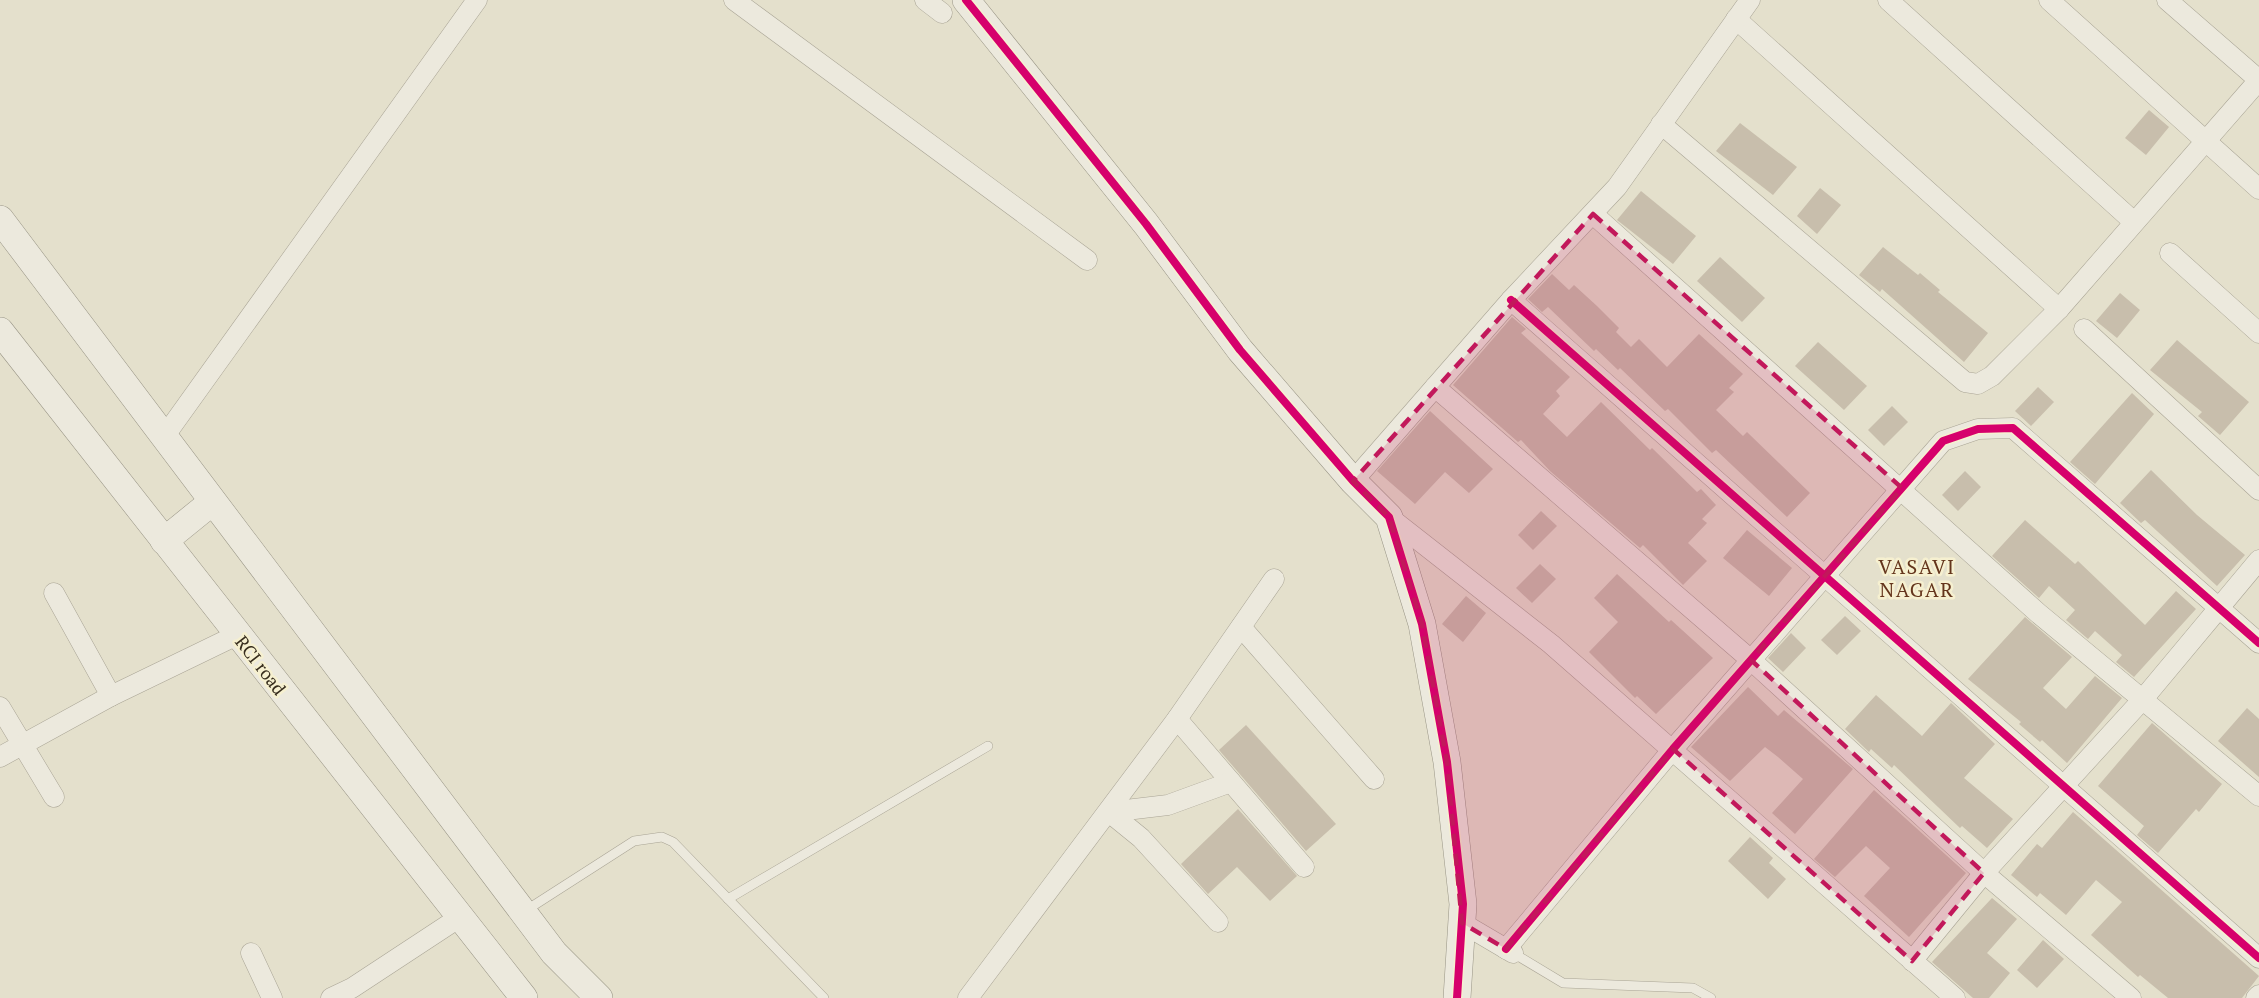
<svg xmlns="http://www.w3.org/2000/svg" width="2259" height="998" viewBox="0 0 2259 998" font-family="'PT Serif',serif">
<rect width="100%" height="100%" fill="#e4e0cc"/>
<g fill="#c8beac">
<path d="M2149,110L2169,127L2146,155L2125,138Z"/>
<path d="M1740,123L1797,167L1773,195L1716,151Z"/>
<path d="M1820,188L1841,205L1817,234L1797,216Z"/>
<path d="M1641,191L1696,236L1673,264L1617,220Z"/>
<path d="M1883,247L1918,275L1920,273L1940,290L1938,292L1988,333L1964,362L1882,289L1880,292L1859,275Z"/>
<path d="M1720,257L1765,298L1742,322L1697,281Z"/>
<path d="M1552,274L1569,290L1574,285L1597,306L1619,328L1616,332L1631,347L1639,339L1667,367L1699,334L1743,374L1729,388L1734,392L1716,410L1743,436L1747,432L1810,493L1787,517L1716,450L1712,453L1668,409L1665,411L1620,368L1618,370L1596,349L1594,351L1548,307L1542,312L1528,299Z"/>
<path d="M2120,293L2140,310L2117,338L2096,321Z"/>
<path d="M1512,317L1526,329L1521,333L1570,377L1556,391L1560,396L1543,414L1567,437L1601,402L1650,450L1652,448L1697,492L1701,489L1716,505L1702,519L1707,523L1688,543L1707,561L1683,585L1643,545L1640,548L1550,471L1521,440L1518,442L1453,385Z"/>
<path d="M2177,340L2249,402L2220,435L2198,416L2202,412L2150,370Z"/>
<path d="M1818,342L1867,386L1844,410L1795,366Z"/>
<path d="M2038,387L2054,402L2031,426L2015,411Z"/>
<path d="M2132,393L2154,414L2095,484L2070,462Z"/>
<path d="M1892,406L1908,422L1884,446L1868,430Z"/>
<path d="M1430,411L1493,469L1469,493L1445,472L1415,504L1377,471Z"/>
<path d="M2151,470L2197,515L2245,555L2217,586L2145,520L2141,523L2120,503Z"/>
<path d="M1965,471L1981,487L1958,511L1942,495Z"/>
<path d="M1541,511L1557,526L1533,550L1518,535Z"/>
<path d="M2025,520L2075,564L2078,561L2145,625L2176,591L2196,609L2134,677L2116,662L2122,655L2095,631L2088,639L2066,620L2075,610L2049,586L2039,598L1992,556Z"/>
<path d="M1747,530L1792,568L1769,596L1723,558Z"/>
<path d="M1540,564L1556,579L1532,603L1516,588Z"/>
<path d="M1617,574L1669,622L1671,620L1713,658L1656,714L1637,696L1635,698L1589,652L1618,622L1594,598Z"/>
<path d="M1466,596L1486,613L1463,642L1442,624Z"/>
<path d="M1845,616L1861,631L1837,655L1821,640Z"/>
<path d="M2025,617L2072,657L2043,688L2066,709L2095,676L2122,698L2067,763L2042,740L2040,742L2019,724L2021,722L1968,679Z"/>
<path d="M1791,633L1806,648L1783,672L1768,658Z"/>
<path d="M1748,687L1778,716L1784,710L1853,769L1795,834L1772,813L1803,779L1778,757L1765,747L1730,781L1691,747Z"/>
<path d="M1876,695L1922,736L1951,703L1995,744L1964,778L2013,819L1987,848L1962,826L1960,828L1894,765L1892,768L1871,749L1869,752L1845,729Z"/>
<path d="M2247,708L2259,719V777L2218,741Z"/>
<path d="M2152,723L2222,784L2199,812L2196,809L2158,853L2137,835L2144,826L2098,786Z"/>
<path d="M1246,725L1336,824L1306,851L1219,750Z"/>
<path d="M1874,790L1966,873L1909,937L1864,896L1890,868L1866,846L1835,877L1814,859Z"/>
<path d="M1238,809L1297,876L1270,901L1237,867L1208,894L1181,864Z"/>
<path d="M2073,812L2259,976L2242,998H2168L2140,975L2138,977L2091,935L2122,902L2096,880L2066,915L2040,893L2037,897L2011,875L2037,844L2042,848Z"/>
<path d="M1750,837L1773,858L1769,863L1786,879L1768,899L1728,861Z"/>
<path d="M1992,898L2017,919L1987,953L2010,973L1989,998H1973L1932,962Z"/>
<path d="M2043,940L2064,959L2037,988L2017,970Z"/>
</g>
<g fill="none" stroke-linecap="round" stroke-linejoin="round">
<defs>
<g id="lane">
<path d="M728,899L988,746"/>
<path d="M525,911L634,841L662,837L673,842L824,998"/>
<path d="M1513,953L1563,983L1693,988L1711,998"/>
</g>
<g id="street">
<path d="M734,0L1087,260"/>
<path d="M925,0L942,13"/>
<path d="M1888,0L2134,222"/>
<path d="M2049,0L2259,189"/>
<path d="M2167,0L2259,80"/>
<path d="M1736,19L2059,309"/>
<path d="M1661,124L1965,382L1978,384L1992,376L2059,309L2259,80"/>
<path d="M1593,214L2038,613L2259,796"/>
<path d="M2170,253L2259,333"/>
<path d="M1511,300L2259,958"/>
<path d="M2084,329L2259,490"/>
<path d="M1435,387L1751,660L1984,873L2131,998"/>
<path d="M164,437L477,0"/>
<path d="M1353,481L1511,300L1617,187L1750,0"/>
<path d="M1389,517L1551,644L1955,998"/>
<path d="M54,593L111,696"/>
<path d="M1241,627L1374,779"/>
<path d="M0,707L54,797"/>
<path d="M1177,719L1304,867"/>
<path d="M0,757L111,696L237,635"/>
<path d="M1109,812L1141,838L1218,922"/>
<path d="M1109,812L1168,805L1231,782"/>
<path d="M1462,923L1513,953"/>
<path d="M1506,949L1673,749L1943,441L1978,429L2013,428L2259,643"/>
<path d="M251,953L272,998"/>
<path d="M1912,961L1984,873L2143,699L2259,560"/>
<path d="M331,998L352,988L460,917"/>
<path d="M968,998L1177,719L1274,579"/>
<path d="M2256,998L2259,995"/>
</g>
<g id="secondary">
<path d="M966,0L1146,224L1240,350L1353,481L1389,517L1422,624L1447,762L1463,904L1457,998"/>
<path d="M0,219L554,953L599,998"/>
<path d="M0,331L524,998"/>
<path d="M164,541L212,502"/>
</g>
</defs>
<use href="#lane" stroke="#a9a495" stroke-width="10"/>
<use href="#street" stroke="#a9a495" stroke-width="21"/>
<use href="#secondary" stroke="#989485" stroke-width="28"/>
<use href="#lane" stroke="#ece9dd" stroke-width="9"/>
<use href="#street" stroke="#ece9dd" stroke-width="20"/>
<use href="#secondary" stroke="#ece9dd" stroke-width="27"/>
<defs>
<g id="cycleway">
<path d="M966,0L1146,224L1240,350L1353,481L1389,517L1422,624L1447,762L1463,904L1457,998"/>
<path d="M1511,300L2259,958"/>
<path d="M1506,949L1673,749L1943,441L1978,429L2013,428L2259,643"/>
</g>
</defs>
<use href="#cycleway" stroke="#f6f0d0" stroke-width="11"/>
<use href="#cycleway" stroke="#d6006c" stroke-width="8"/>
</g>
<path fill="#c2185b" fill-opacity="0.2" stroke="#c2185b" stroke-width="4.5" stroke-dasharray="12 8" stroke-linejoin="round" d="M1593,214L1902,488L1751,660L1984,873L1912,961L1673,749L1506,949L1462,923L1447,762L1422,624L1389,517L1353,481Z"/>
<g text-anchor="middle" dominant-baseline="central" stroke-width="5" stroke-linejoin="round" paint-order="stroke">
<g font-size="18" fill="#372d1d" stroke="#f6f0d0">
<text transform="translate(261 665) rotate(52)">RCI road</text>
</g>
<g font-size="20" letter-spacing="1.5" fill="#64351c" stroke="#f6f0d0">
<text x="1917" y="566">VASAVI<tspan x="1917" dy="23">NAGAR</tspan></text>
</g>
</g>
</svg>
